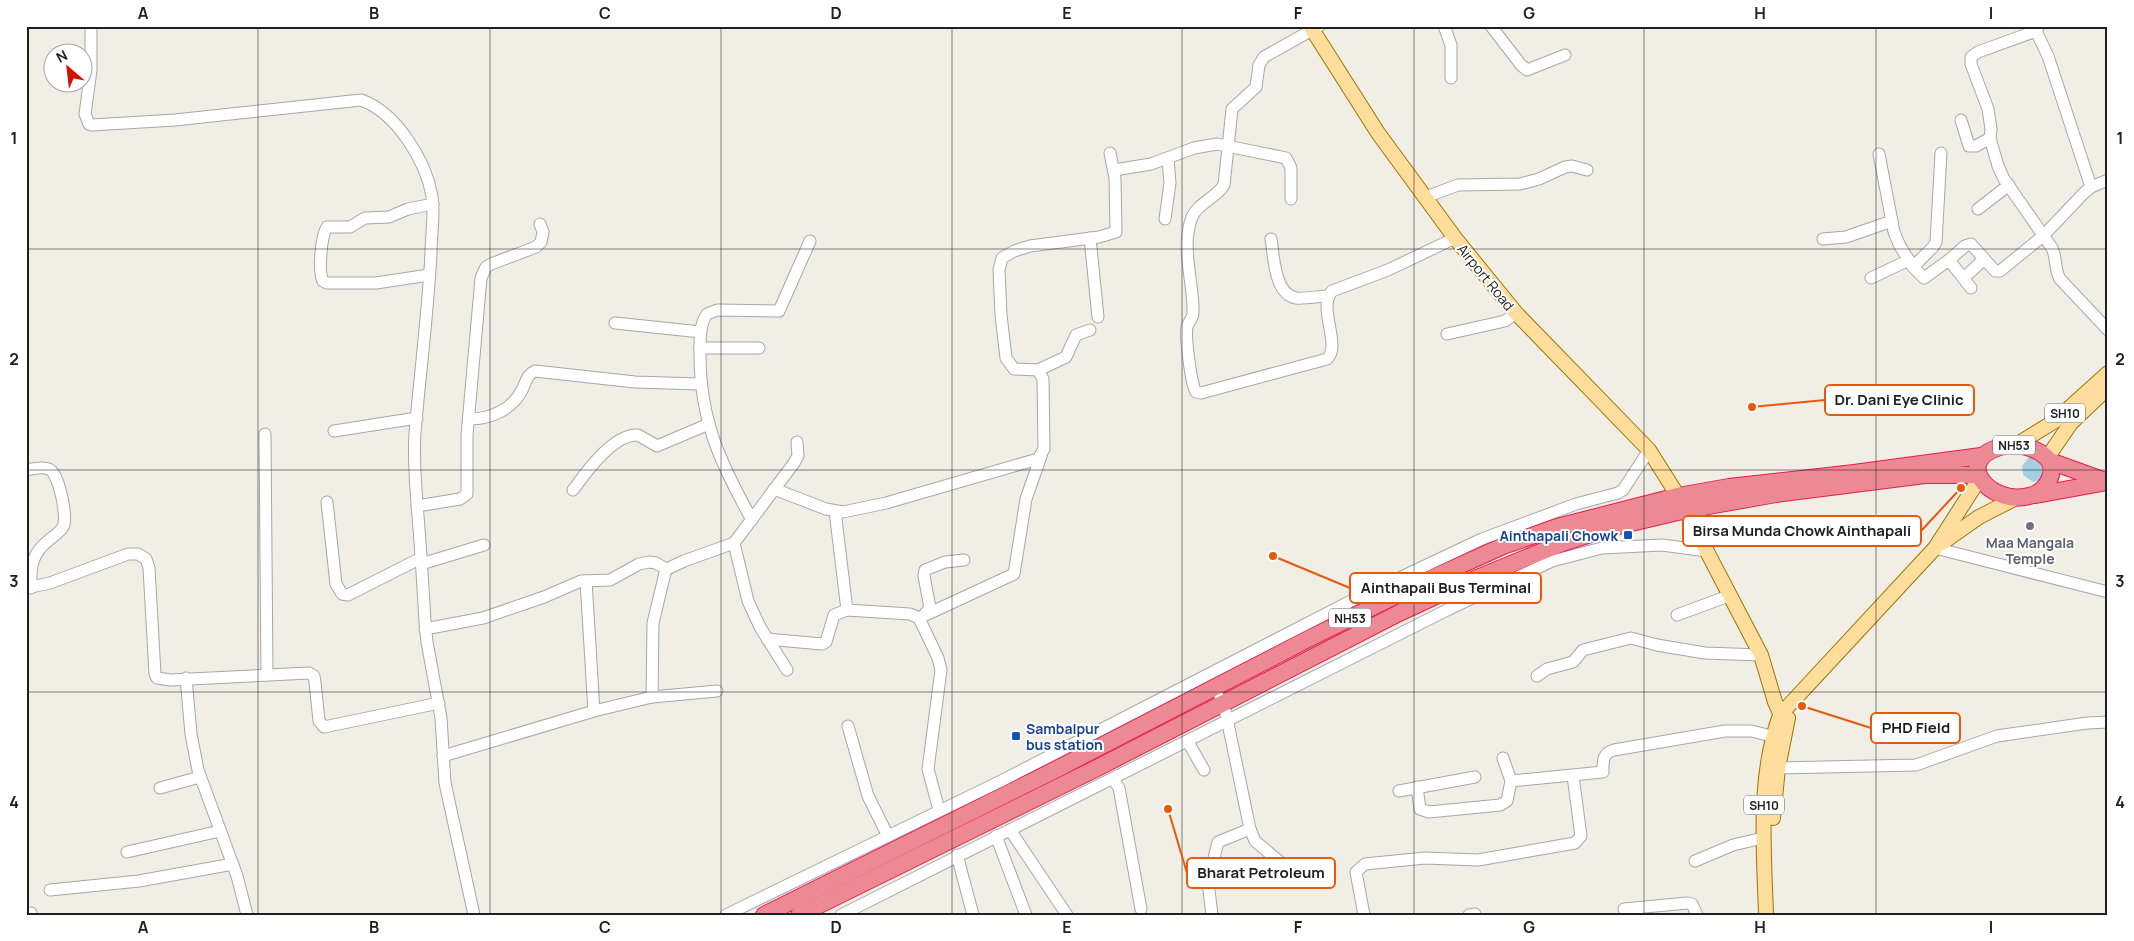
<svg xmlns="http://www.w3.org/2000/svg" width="2134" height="941" viewBox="0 0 2134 941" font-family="Manrope,sans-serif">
<rect width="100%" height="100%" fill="#f1eee6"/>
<path fill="#a4cee1" d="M2030,456L2046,461L2041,480L2033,482L2023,475L2022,466Z"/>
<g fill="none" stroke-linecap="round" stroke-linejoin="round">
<defs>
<g id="minor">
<path d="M91,26V70L85,114L89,124L92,125L175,120L361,100C396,112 426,161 432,196C435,215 431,234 431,253C428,313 420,373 415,433C413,461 416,489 418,516C421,552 423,587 425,622L427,642L441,718L445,783L474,915"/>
<path d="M1319,26L1264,57L1259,65L1256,87L1232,109L1224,185C1216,198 1198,203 1192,217C1180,248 1194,282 1193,313C1193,319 1188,322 1187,327C1185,336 1191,384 1196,392L1201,393L1327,359C1342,345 1317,308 1332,291L1388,270L1455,238"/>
<path d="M1444,26L1451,45V78"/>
<path d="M1491,26L1521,65L1527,70L1565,55"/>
<path d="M2039,26L2036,31L1978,52L1971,57V64L1988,109L1991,129L1990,138L1998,166L2004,179L2052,248C2057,258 2054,269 2060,279L2108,330"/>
<path d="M2036,31L2048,56L2091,187"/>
<path d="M1961,120L1969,146H1976L1990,138"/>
<path d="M1879,154L1894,232L1900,246L1913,267L1924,278L1949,260L1971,288"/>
<path d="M1114,170L1151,164L1194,148L1217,144L1286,158L1291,168V199"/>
<path d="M1426,197L1458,185L1520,184L1539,179L1565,167L1572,166L1587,170"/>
<path d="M1978,209L2009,185"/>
<path d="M1165,219L1170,183L1168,159"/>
<path d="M1090,238L1098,317"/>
<path d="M1271,239C1274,256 1274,294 1296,298C1306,299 1318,296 1328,296"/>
<path d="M1823,239L1846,237L1892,221"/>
<path d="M1949,260L1965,246L1971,244L1995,271H2000L2043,236L2084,193L2091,187L2108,180"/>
<path d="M1913,267L1933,247L1936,242L1941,153"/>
<path d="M429,275L376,283H327L323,281C318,272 321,236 327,227H350L365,218L389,217L408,209L433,204"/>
<path d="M1871,278L1909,260"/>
<path d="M1964,278L1984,259"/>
<path d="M615,323L701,332"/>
<path d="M1447,334L1505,321L1516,313"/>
<path d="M700,348H759"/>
<path d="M1038,370L1066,357L1076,335L1090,330"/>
<path d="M469,419C490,419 512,410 522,390C526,383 526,375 535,371L635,382L700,384"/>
<path d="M334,431L417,418"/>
<path d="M265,434L267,675"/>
<path d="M26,470C33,469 42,466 49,469C59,473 68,518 63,527C60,532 54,536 49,540C32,553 30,567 31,588"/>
<path d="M774,489L826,509L843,512L886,503L1038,459L1044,449L1043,379L1038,370L1014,369L1006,358L1001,315L999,270L1002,258L1014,251L1030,246L1099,237L1116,232L1115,178L1110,153"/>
<path d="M573,490C586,472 613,434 638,435L657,446L709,424"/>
<path d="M327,502L336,584L342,594L348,595L421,558"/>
<path d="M417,506L460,499L467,494V435L481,278L486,267L491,264L536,247L541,242L543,232L540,224"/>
<path d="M835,511L847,610"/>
<path d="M752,520C721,464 700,421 700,355C700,342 699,325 707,314L717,310L779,311L810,241"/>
<path d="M734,543L748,601L760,627L787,670"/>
<path d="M1935,548L2108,592"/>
<path d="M421,564L484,545"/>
<path d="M586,581L594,711"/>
<path d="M26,588L50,583L128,554H138L146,559L149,568L155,674L157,678L171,680L309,673L314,676L315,682L319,721L324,727L439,703"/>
<path d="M1677,615L1731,595"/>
<path d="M923,616L930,608L924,576L925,570L945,562L964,560"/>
<path d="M919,618L1014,574L1026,499L1041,456"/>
<path d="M425,629L483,618L544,597L581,581L610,580L639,564L649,562L656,563L666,569L669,568L684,561L734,543L794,463L798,456L797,442"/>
<path d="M767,639L822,644L826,642L834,615L847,610L910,614L919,618L938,658L941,670L928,769L939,810"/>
<path d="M1537,676L1547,669L1573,662L1583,650L1631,638L1657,645L1705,653L1761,655"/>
<path d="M186,678L191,734L198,770L237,876L247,915"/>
<path d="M652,697L653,623L666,569"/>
<path d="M848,726L868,796L888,836"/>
<path d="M1188,742L1204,770"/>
<path d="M443,756L594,711L652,697L717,691"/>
<path d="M1503,758L1511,781L1603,772C1603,762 1602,753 1614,750L1725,731H1751L1772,736"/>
<path d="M1778,768L1916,765L1997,736L2087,723L2108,722"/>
<path d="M1113,779L1119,788L1141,909"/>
<path d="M1417,787L1420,809L1429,812L1500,805L1507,801L1511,781"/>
<path d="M160,788L200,777"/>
<path d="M1399,791L1475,777"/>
<path d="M1250,829L1255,841L1280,862"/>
<path d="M1010,830L1067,915"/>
<path d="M996,836L1026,915"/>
<path d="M127,852L220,831"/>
<path d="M957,855L973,915"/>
<path d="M1695,861L1733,845L1763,838"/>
<path d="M50,890L139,881L233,864"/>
<path d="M1624,909L1687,903L1692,904L1697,915"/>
<path d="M26,914L31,913"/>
<path d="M726,915L1001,781L1353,600L1482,539L1576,504L1618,493L1623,490L1649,450"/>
<path d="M841,915L1449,609L1552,561L1602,548L1662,545L1707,551"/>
<path d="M1212,915L1208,882L1218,842L1250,829L1226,714L1220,698"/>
<path d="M1364,915L1356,872L1365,864L1425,858L1478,860L1575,843L1581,836L1573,776"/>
<path d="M1469,915L1475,914"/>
</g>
<g id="major">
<path d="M1310,26L1378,133L1455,238L1516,313L1649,450L1678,496L1761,655L1775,702L1786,726"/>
<path d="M2016,445L2055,421L2108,373"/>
<path d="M2047,458L2071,423L2108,388"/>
<path d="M1942,543L1979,517L2016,498"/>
<path d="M1773,818L1778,768L1788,718"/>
<path d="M1766,915C1764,848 1757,779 1780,715L1935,548L1980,478"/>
</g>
<g id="highway">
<path d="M2009,445C2029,445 2061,455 2049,480C2045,489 2038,494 2029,496C1989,507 1947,456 2009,445Z"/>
<path d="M2050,461L2108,482"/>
<path d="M2036,495L2107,482"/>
<path d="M764,915L1057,769L1308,639L1421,583L1503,546L1557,527L1678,496L1729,487L1854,473L1981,456"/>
<path d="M799,915L1095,769L1399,613L1453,588L1560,544L1606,529L1686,510L1776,494L1925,475H1978"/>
</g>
</defs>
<use href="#minor" stroke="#a7a7a7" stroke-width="13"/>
<use href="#major" stroke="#9c7600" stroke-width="16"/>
<use href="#highway" stroke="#e71b4f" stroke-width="18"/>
<use href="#minor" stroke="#fff" stroke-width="11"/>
<use href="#major" stroke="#ffdd9d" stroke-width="14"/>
<use href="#highway" stroke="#ed8993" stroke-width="16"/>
</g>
<path fill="none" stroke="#202020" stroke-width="1" stroke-opacity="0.55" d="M258,26V915M490,26V915M721,26V915M952,26V915M1182,26V915M1414,26V915M1644,26V915M1876,26V915M26,249H2108M26,470H2108M26,692H2108"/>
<circle fill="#6b7280" stroke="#fff" stroke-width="2" cx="2030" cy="526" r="5"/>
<g fill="#1a4fb4" stroke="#fff" stroke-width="2">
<rect x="1623" y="530" width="10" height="10" rx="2.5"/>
<rect x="1011" y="731" width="10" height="10" rx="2.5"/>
</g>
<g text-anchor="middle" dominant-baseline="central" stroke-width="4" stroke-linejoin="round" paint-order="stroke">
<g fill="#fff" stroke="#636363" stroke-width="1">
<rect x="2045" y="403.5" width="40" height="19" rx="4"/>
<rect x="1993" y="435.5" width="42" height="19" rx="4"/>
<rect x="1329" y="608.5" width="42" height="19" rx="4"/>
<rect x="1744" y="795.5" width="40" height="19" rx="4"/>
</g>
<g font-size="12" font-weight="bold" fill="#202020">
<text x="2065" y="413">SH10</text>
<text x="2014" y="445">NH53</text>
<text x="1350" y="618">NH53</text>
<text x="1764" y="805">SH10</text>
</g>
<g font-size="14" fill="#202020" stroke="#fff">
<text transform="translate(1486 277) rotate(51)">Airport Road</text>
</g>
<g font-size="14" font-weight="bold" fill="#164399" stroke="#fff" text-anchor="end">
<text x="1618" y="535">Ainthapali Chowk</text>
<text x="1026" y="728" text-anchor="start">Sambalpur<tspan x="1026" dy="16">bus station</tspan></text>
</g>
<g font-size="14" font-weight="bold" fill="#5b616d" stroke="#fff">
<text x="2030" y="542">Maa Mangala<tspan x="2030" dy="16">Temple</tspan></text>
</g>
</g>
<path fill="none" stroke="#e8590c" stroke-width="2" d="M1752 407L1825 400M1961 488L1921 531M1273 556L1350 588M1802 706L1871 728M1168 809L1187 873"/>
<g fill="#e8590c" stroke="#fff" stroke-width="2">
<circle cx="1752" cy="407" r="5"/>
<circle cx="1961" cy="488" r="5"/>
<circle cx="1273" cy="556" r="5"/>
<circle cx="1802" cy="706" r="5"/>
<circle cx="1168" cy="809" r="5"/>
</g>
<g fill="#fff" stroke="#e8590c" stroke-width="2">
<rect x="1825" y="385" width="149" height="30" rx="5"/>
<rect x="1683" y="516" width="238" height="30" rx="5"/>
<rect x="1350" y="573" width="191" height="30" rx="5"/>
<rect x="1871" y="713" width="89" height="30" rx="5"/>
<rect x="1187" y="858" width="148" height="30" rx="5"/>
</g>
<g font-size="15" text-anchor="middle" font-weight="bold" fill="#202020">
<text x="1899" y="405">Dr. Dani Eye Clinic</text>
<text x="1802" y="536">Birsa Munda Chowk Ainthapali</text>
<text x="1446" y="593">Ainthapali Bus Terminal</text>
<text x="1916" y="733">PHD Field</text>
<text x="1261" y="878">Bharat Petroleum</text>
</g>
<rect width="2134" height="941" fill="none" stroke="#ffffff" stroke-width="55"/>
<g transform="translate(68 68) rotate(332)"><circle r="24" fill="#ffffff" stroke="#a6a6a6"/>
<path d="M0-4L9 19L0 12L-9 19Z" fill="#d01200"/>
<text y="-8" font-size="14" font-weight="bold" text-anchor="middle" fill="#202020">N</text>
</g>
<rect x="28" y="28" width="2078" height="886" fill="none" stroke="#202020" stroke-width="2"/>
<g font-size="16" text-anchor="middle" font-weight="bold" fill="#202020">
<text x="143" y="19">A</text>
<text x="374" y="19">B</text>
<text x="605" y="19">C</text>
<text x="836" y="19">D</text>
<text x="1067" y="19">E</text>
<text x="1298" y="19">F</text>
<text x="1529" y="19">G</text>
<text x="1760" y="19">H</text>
<text x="1991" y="19">I</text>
<text x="14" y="144">1</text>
<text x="2120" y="144">1</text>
<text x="14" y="365">2</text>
<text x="2120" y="365">2</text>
<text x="14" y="587">3</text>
<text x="2120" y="587">3</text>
<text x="14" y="808">4</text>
<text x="2120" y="808">4</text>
<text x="143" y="933">A</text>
<text x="374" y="933">B</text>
<text x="605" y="933">C</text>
<text x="836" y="933">D</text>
<text x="1067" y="933">E</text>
<text x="1298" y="933">F</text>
<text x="1529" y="933">G</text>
<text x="1760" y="933">H</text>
<text x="1991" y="933">I</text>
</g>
</svg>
